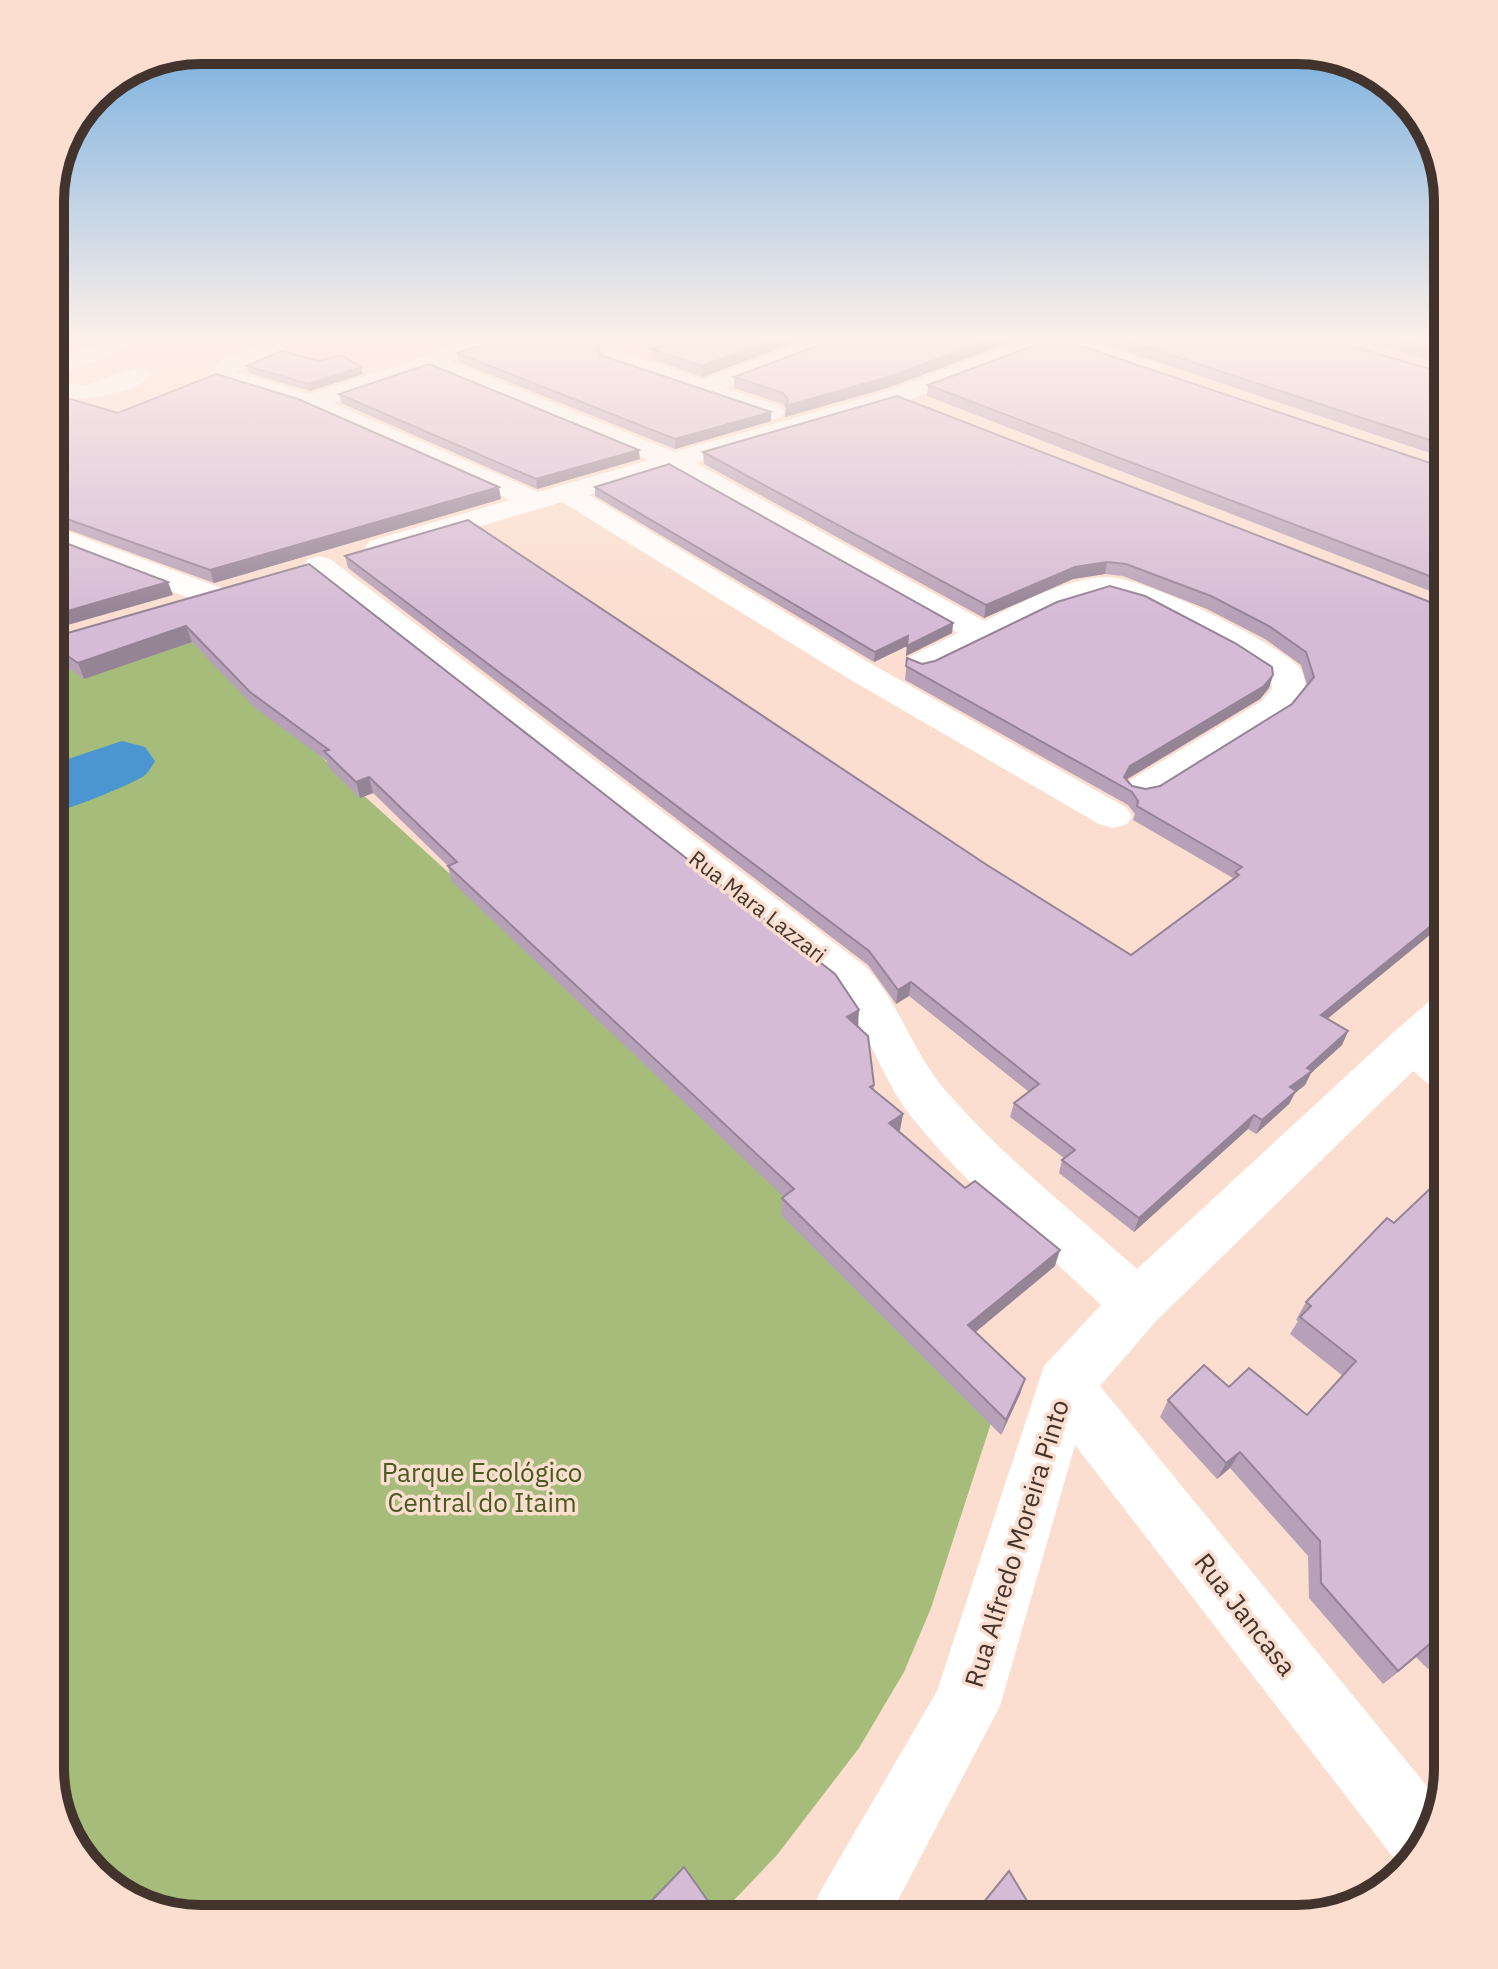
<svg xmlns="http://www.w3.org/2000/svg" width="1498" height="1969" viewBox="0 0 1498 1969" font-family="'IBM Plex Sans',sans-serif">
<rect width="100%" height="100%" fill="#fbdecf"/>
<path fill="#a5bc7a" d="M172,621L991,1366L993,1417L931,1608L904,1672L859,1748L777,1855L716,1919H201L126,1899L75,1852L50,1768V656Z"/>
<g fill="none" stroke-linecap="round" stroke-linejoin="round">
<path fill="#4b95d1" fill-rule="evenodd" d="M122,741L145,747L155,761C152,766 148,773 144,776C128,786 69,809 50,814V765Z"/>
<g fill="#fff" fill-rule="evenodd">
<path d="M105,341H134L131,346L50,379V363Z"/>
<path d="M268,341H298L236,372L310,394L424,357L460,341H489L486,346L451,362L675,452L888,391L1022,341H1052L1049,346L906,401L696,463L984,621C1021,603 1063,579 1105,577C1141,575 1274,641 1299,667C1305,674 1305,681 1306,690L1286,715L1155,797L1142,800L1129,797L1123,789L1129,781L1262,701L1272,689L1271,678L1233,653L1143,606L1107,595L1054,612L933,671L921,674L909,671L904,664L909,657L958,633L670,471L589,495L875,666L1127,808L1132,816L1127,824L1113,828L1099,824L851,680L562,502L390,553H370L365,547L370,541L510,500L302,407L221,383L211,372L223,358ZM431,370L649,460L538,492L333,403Z"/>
<path d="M609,341H638L622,352L702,380L807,341H838L835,346L725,388L782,407L785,412L782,417L773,419L602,361L600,348Z"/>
<path d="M1055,341H1087L1158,364L1162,369L1158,374H1142L1058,346Z"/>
<path d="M140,367L148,369L152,374C134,397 76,402 50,396V382L85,385Z"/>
<path d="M50,525L224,589L228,596L224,603H202L50,544Z"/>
<path d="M319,556L330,559L866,967C900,1004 913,1053 945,1090C1002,1156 1072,1211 1137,1269L1395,1031L1432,999L1448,994V1037L1442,1043L1448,1047V1091L1431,1086L1413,1071L1156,1321L1100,1386L1439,1801L1428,1843L1403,1870L1075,1445L1000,1706L888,1919H809L820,1892L937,1691L1044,1366L1101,1305C1036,1243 965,1185 910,1115C880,1076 868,1027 836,989L308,571L304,565L308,559Z"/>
</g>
<path fill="#f4c8d8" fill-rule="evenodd" d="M50,341H71L68,346L50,351Z"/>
</g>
<g fill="#b7a1b8">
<path d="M676,341H799L702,377L652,359L651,349Z"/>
<path d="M830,341H1014L887,388L785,417L786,408L783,404L734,388V377Z"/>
<path d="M1095,341H1333L1448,374V459Z"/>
<path d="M1363,341H1448V366Z"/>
<path d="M603,342L598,347L600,355L771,412V421L675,449L459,362L457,353Z"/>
<path d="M247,366L363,374L310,391L249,373Z"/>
<path d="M928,385L1448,469V598L927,396Z"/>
<path d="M50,393L118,413L501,499L214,583L50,523Z"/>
<path d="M339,394L640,459L537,489L341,403Z"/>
<path d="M703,452L1448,609V920L1327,1019L1348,1031L1342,1045L1311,1073L1305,1085L1295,1093L1289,1104L1256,1134L1248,1129L1134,1232L1059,1173L1062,1160L1064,1158L1010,1117L1014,1103L1029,1092L909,996L896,1004L868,965L348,568L345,556L987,865L1131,955L1233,878L1133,820L1135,814L1128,805L905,680L907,658L922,664L1273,675L1269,688L1260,699L1126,780L1132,786L1146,789L1160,786L1292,704L1307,685L1301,665L1265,639L1207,609L1123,576L1105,574L1073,579L984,618L704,464Z"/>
<path d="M595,487L953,623L952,633L906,656L907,646L874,662L595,496Z"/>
<path d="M309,564L858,1027L874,1085V1090L903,1114L900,1130L899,1131L1055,1266L975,1332L1025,1379L1020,1394L1001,1435L781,1215L782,1198L784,1197L452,882L448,866L373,793L360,798L329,768L327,761L255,708L192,642L84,679L51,656L50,653V638Z"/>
<path d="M1448,1195V1334L1441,1342L1444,1428L1448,1431V1666L1441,1658L1428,1669L1416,1657L1383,1684L1309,1598L1308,1556L1230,1468L1217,1479L1160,1417L1168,1400L1229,1387L1307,1415L1343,1376L1290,1334L1298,1321L1296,1320L1306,1302L1394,1223Z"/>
<path d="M1448,1741V1762L1438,1750Z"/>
<path d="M1366,1883L1375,1895L1329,1909L1348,1895Z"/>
</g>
<g fill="#958396">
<path d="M771,341H799L702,377V366Z"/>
<path d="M987,341H1014L887,388L785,417L786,406Z"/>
<path d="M361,367L363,374L310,391L308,384Z"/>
<path d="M771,412V421L675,449V439Z"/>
<path d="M639,450L640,459L537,489L536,479Z"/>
<path d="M499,487L501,499L214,583L210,570Z"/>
<path d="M1107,562L1105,574L1073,579L984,618L986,605L1075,567Z"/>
<path d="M168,582L173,595L50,630V616Z"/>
<path d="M953,623L952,633L906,656L907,646Z"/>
<path d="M186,626L192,642L84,679L78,663Z"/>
<path d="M908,636L907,646L874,662L875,652Z"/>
<path d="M1273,675L1269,688L1260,699L1127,779L1123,787L1124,777L1130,766Z"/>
<path d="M369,777L373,793L360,798L356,782Z"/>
<path d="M1448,912V920L1315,1029L1321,1015Z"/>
<path d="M911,982L909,996L896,1004L898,990Z"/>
<path d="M859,1010L858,1027L847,1017Z"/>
<path d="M1348,1031L1342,1045L1311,1073L1305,1085L1295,1093L1289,1104L1256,1134L1262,1120L1307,1068Z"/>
<path d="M903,1114L900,1130L887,1139L889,1123Z"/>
<path d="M1254,1115L1248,1129L1134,1232L1139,1218Z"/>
<path d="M1060,1250L1055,1266L965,1341L968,1325Z"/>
<path d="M1025,1379L1020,1394L1001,1435L1006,1420Z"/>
<path d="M1240,1452L1230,1468L1217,1479L1226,1463Z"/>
<path d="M1431,1643L1416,1657L1383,1684L1398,1671Z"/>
<path d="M715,1911L716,1916L712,1919H708Z"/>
</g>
<g fill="#d5bbd6" stroke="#958396" stroke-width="2">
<path d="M493,341H597L600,355L771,412L675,439L457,353Z"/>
<path d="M676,341H771L702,366L651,349Z"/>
<path d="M830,341H987L888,377L786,406L788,399L783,393L734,377Z"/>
<path d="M1046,341H1066L1448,469V583L928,385Z"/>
<path d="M1128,341H1333L1448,374V446Z"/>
<path d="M1402,341H1448V354Z"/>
<path d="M281,351L319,361L341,355L361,367L308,384L247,366Z"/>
<path d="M429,364L639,450L536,479L339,394Z"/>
<path d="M216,374L298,399L499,487L210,570L50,513V393L118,413Z"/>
<path d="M897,396L1448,609V912L1321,1015L1348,1031L1307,1068L1312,1071L1290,1087L1296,1091L1262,1120L1254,1115L1139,1218L1062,1160L1075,1150L1014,1103L1039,1084L911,982L898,990L869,951L345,556L468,520L987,865L1131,955L1239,875L1235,872L1242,867L1137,806L1138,801L1132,792L906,666L907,658L922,664L935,661L1057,602L1110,586L1145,596L1235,643L1272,667L1273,675L1264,686L1130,766L1124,777L1132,786L1146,789L1160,786L1292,704L1314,677L1306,652L1269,626L1211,596L1126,564L1107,562L1075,567L986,605L703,452Z"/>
<path d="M669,464L953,623L907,646L908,636L875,652L595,487Z"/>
<path d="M50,537L168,582L50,616Z"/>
<path d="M309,564L835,974L859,1010L847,1017L868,1036L874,1085L870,1087L903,1114L889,1123L965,1188L975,1181L1060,1250L968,1325L1025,1379L1006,1420L782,1198L794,1189L448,866L457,862L369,777L356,782L324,751L329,750L250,692L186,626L78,663L50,644V638Z"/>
<path d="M1434,1185L1448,1195V1330L1439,1340L1448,1347V1424L1444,1428L1448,1431V1651L1443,1656L1431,1643L1398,1671L1321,1583L1320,1541L1240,1452L1226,1463L1168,1400L1204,1365L1229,1387L1249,1368L1307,1415L1356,1361L1300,1317L1311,1306L1306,1302L1387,1218L1394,1223Z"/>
<path d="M684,1867L715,1911L708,1919H634Z"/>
<path d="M1009,1871L1038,1919H970Z"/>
<path d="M1366,1883L1375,1895L1333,1908Z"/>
</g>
<linearGradient id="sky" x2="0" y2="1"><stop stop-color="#69a8df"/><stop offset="0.55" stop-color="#fdf0e9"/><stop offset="1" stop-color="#fdf0e9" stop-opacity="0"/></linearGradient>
<rect width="1498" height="616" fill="url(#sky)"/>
<g text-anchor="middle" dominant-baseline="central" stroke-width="7" stroke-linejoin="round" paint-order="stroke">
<g font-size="22" fill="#42342d" stroke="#fbdecf">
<text transform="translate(758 906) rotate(38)">Rua Mara Lazzari</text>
</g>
<g font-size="26" fill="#485b1f" stroke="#fbdecf">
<text x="482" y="1472">Parque Ecológico<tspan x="482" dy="30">Central do Itaim</tspan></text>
</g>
<g font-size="26" fill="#42342d" stroke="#fbdecf">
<text transform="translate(1016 1543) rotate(-73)">Rua Alfredo Moreira Pinto</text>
<text transform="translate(1246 1614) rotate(52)">Rua Jancasa</text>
</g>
</g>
<path d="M0 0H1498V1969H0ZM201 64H1297A137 137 0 0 1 1434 201V1768A137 137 0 0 1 1297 1905H201A137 137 0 0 1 64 1768V201A137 137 0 0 1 201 64Z" fill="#fbdecf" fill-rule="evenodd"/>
<path fill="none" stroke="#42342d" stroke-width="10" d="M201 64H1297A137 137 0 0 1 1434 201V1768A137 137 0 0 1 1297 1905H201A137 137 0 0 1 64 1768V201A137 137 0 0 1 201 64Z"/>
</svg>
